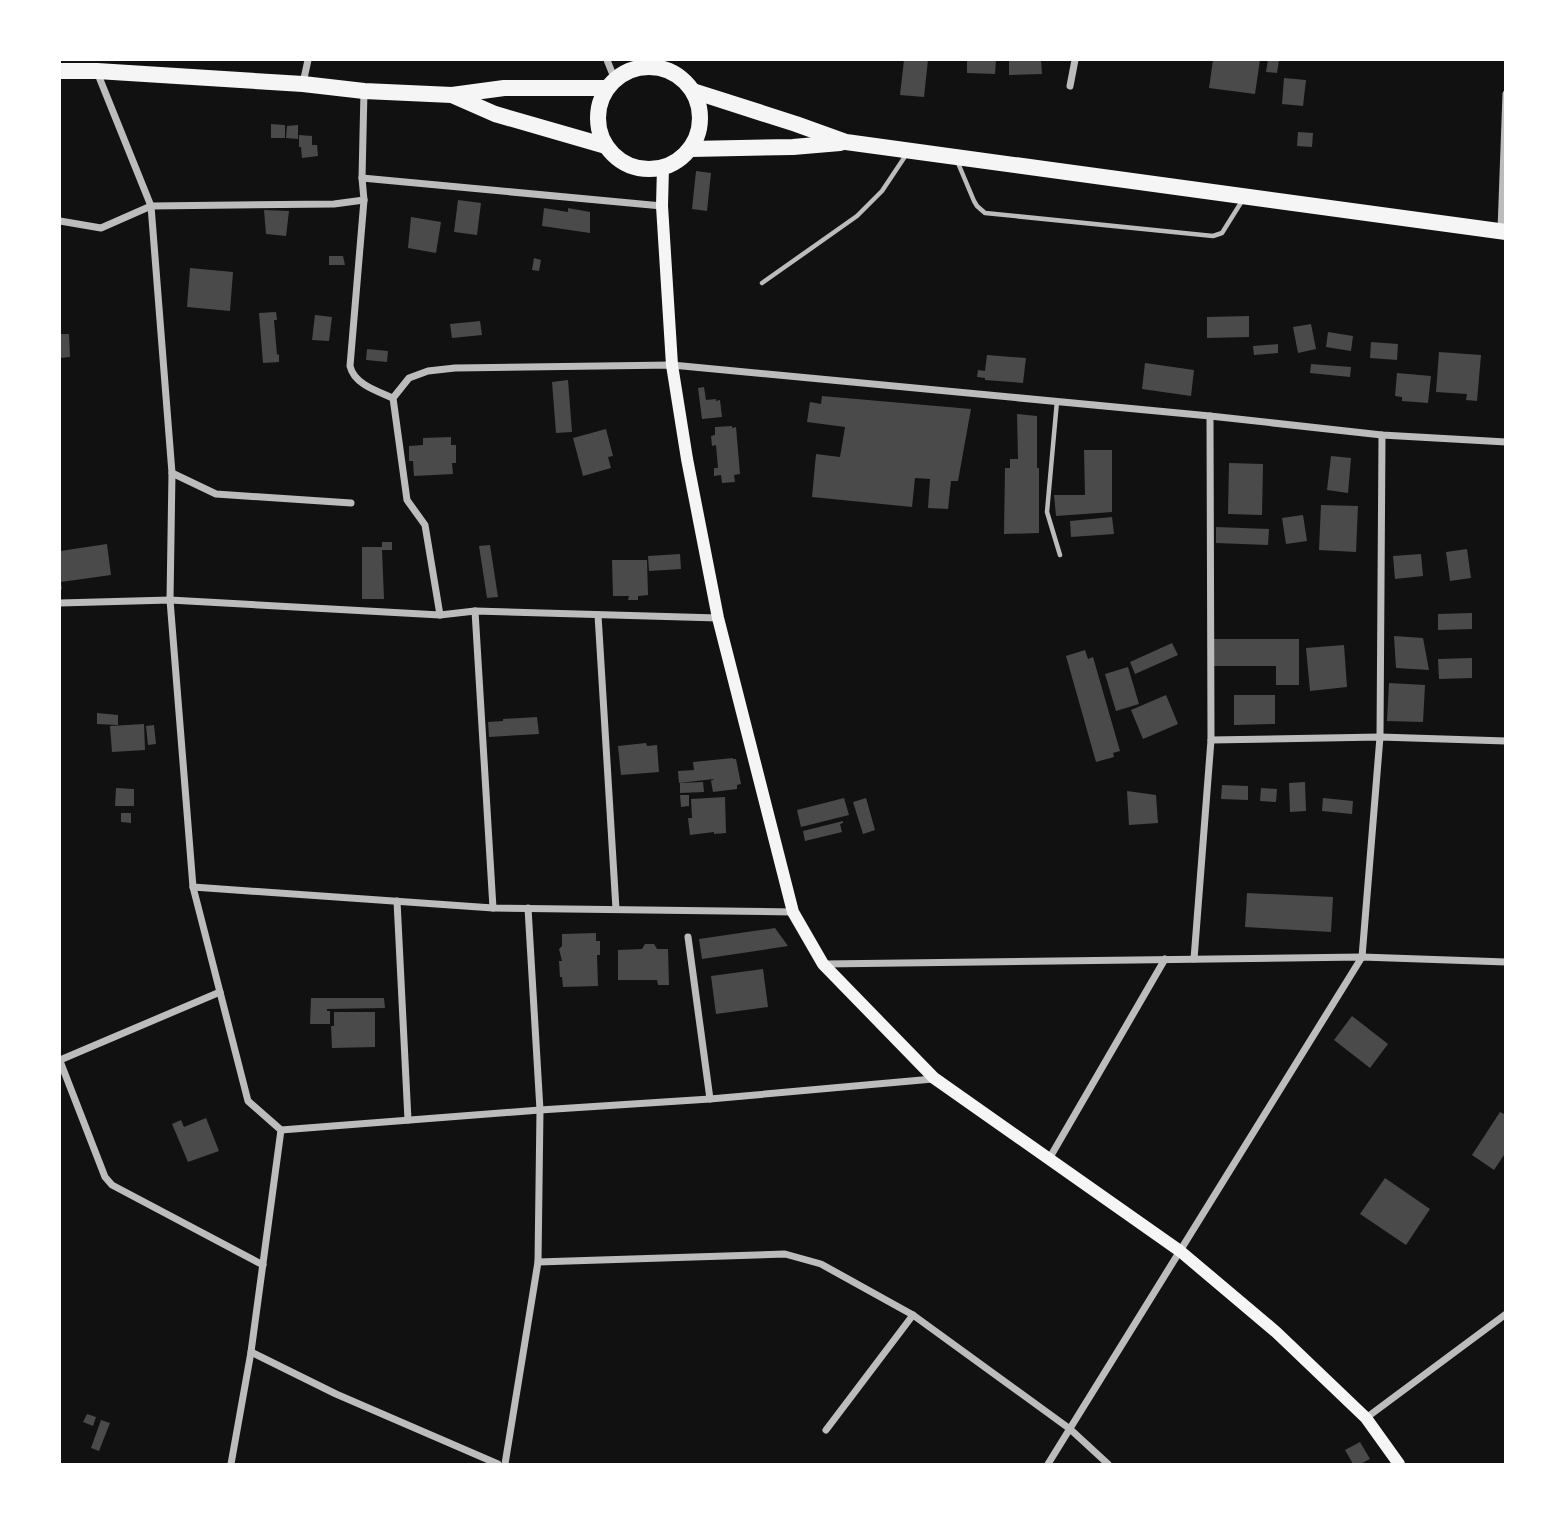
<svg xmlns="http://www.w3.org/2000/svg" width="1565" height="1524" viewBox="0 0 1565 1524" font-family="'Source Sans 3',sans-serif">
<rect width="100%" height="100%" fill="#111"/>
<g fill="#4a4a4a">
<path d="M904,60H928L924,97L900,95Z"/>
<path d="M967,60H996L995,74L967,73Z"/>
<path d="M1009,60H1041L1042,74L1009,75Z"/>
<path d="M1213,60H1260L1255,94L1209,88Z"/>
<path d="M1268,60H1279L1277,73L1266,72Z"/>
<path d="M1284,78L1306,80L1303,106L1282,104Z"/>
<path d="M271,124L285,125V138H271Z"/>
<path d="M298,125V139L286,138L287,126Z"/>
<path d="M1298,132L1313,133L1312,147L1297,146Z"/>
<path d="M299,135L312,136V145H317L318,156L302,158L301,147H299Z"/>
<path d="M696,171L711,173L707,211L692,209Z"/>
<path d="M458,200L481,203L477,235L454,232Z"/>
<path d="M544,208L568,212V208L590,212V233L542,226Z"/>
<path d="M264,210L289,211L286,236L266,234Z"/>
<path d="M411,217L441,222L436,253L408,248Z"/>
<path d="M329,256H343L345,265H329Z"/>
<path d="M534,258L541,260L539,271L532,270Z"/>
<path d="M190,268L233,272L230,311L187,307Z"/>
<path d="M276,312L277,320H274L277,355L279,354V362L263,363L259,313Z"/>
<path d="M315,315L332,317L329,341L312,340Z"/>
<path d="M1249,316V337L1207,338V317Z"/>
<path d="M480,321L482,335L452,338L450,324Z"/>
<path d="M1311,324L1316,349L1298,353L1293,327Z"/>
<path d="M1328,332L1353,336L1351,351L1326,347Z"/>
<path d="M60,334H69L70,357L60,358Z"/>
<path d="M1371,342L1398,344L1397,360L1370,358Z"/>
<path d="M1278,344V353L1254,355L1253,346Z"/>
<path d="M367,349L388,351L387,362L366,360Z"/>
<path d="M1439,352L1481,355L1477,401L1466,400L1467,394L1436,392Z"/>
<path d="M987,355L1026,358L1023,383L985,380V378L977,377L978,370L985,371Z"/>
<path d="M1145,363L1194,370L1191,396L1142,389Z"/>
<path d="M1311,364L1351,367L1350,377L1310,373Z"/>
<path d="M1397,373L1431,376L1428,403L1402,401V397L1395,396Z"/>
<path d="M568,380L572,432L556,433L552,382Z"/>
<path d="M704,387L706,400L716,399V401L720,400L722,417L702,419L698,388Z"/>
<path d="M822,396L971,409L958,481H951L948,509L928,508L930,479L915,478L912,507L812,497L816,454L840,457L845,427L807,422L810,402L821,404Z"/>
<path d="M1017,414L1037,416V468H1039V533L1004,534L1005,468H1010V459H1018Z"/>
<path d="M732,426V428L736,427L740,474L734,475L735,482L722,483L721,475L714,476V468H718L716,445L712,446L711,436L715,435V427Z"/>
<path d="M606,429L613,456L608,457L611,468L583,476L573,438Z"/>
<path d="M451,437V445H456V463H452L453,474L414,476L413,461H409V446L423,445V438Z"/>
<path d="M1084,450H1112V512L1056,516L1054,495H1085Z"/>
<path d="M1331,456L1351,458L1348,493L1327,490Z"/>
<path d="M1229,463L1263,464L1262,515L1228,514Z"/>
<path d="M1321,505L1358,506L1356,552L1319,550Z"/>
<path d="M1303,515L1307,541L1286,544L1282,518Z"/>
<path d="M1112,517L1114,534L1071,537L1070,521Z"/>
<path d="M1216,527L1269,529L1268,545L1216,543Z"/>
<path d="M382,542H392V550H382L384,599H362V547H382Z"/>
<path d="M107,544L111,575L61,582L62,589L60,590V551Z"/>
<path d="M490,545L498,597L487,598L479,546Z"/>
<path d="M1467,549L1471,578L1450,581L1446,552Z"/>
<path d="M680,554L681,569L649,571L648,556Z"/>
<path d="M1421,554L1423,576L1395,579L1393,556Z"/>
<path d="M612,560H647L648,595L638,596V600H628L629,596H613Z"/>
<path d="M1472,613V629L1438,630V614Z"/>
<path d="M1394,636L1423,638L1429,670L1396,668Z"/>
<path d="M1212,639H1299V685H1276V666H1212Z"/>
<path d="M1172,643L1178,655L1135,674L1130,662Z"/>
<path d="M1344,645L1347,687L1310,691L1306,648Z"/>
<path d="M1085,650L1088,659L1093,657L1120,751L1113,753L1114,757L1096,762L1066,656Z"/>
<path d="M1472,658V678L1439,679L1438,659Z"/>
<path d="M1128,667L1139,704L1116,711L1105,674Z"/>
<path d="M1389,683L1425,685L1423,722L1387,721Z"/>
<path d="M1166,695L1178,724L1143,739L1131,710Z"/>
<path d="M1234,695H1275V724L1234,725Z"/>
<path d="M97,713L118,715V725L97,724Z"/>
<path d="M537,717L539,734L489,737L488,722L503,721V719Z"/>
<path d="M144,724L145,750L112,752L110,726Z"/>
<path d="M154,725L156,744L148,745L146,726Z"/>
<path d="M646,743L647,746L657,745L659,772L621,775L618,746Z"/>
<path d="M733,758V759H736L741,784L737,785V789L713,792L711,781L714,779L679,783L678,771L694,770L693,762Z"/>
<path d="M703,782L704,792L680,793V783Z"/>
<path d="M1305,782L1306,811L1290,812L1289,783Z"/>
<path d="M1222,785L1248,786V800L1221,799Z"/>
<path d="M116,788L134,789V806H115Z"/>
<path d="M1261,788L1277,789L1276,802L1260,801Z"/>
<path d="M1127,791L1156,795L1158,823L1129,825Z"/>
<path d="M680,795H689V806L681,807Z"/>
<path d="M725,797L726,833L714,834V832L690,835L688,818H692L691,799Z"/>
<path d="M844,798L849,815L801,827L797,810Z"/>
<path d="M866,798L875,830L863,834L853,802Z"/>
<path d="M1323,798L1353,801L1352,814L1322,811Z"/>
<path d="M121,813H131V823L121,822Z"/>
<path d="M843,821V823L840,824L842,832L805,841L803,831Z"/>
<path d="M1247,893L1333,897L1331,932L1245,927Z"/>
<path d="M775,928L788,946L702,959L699,939Z"/>
<path d="M596,933V941H600V955H597L598,986L563,987L562,977H560L559,961H562L559,949L562,946V934Z"/>
<path d="M645,944H654L657,949H668L669,985H658L657,980H618V950L642,949Z"/>
<path d="M763,969L768,1007L716,1014L711,976Z"/>
<path d="M311,998H384L385,1008L327,1009V1011H330V1024H310Z"/>
<path d="M334,1012H375V1047L332,1048L331,1026H334Z"/>
<path d="M1352,1016L1388,1044L1370,1068L1334,1040Z"/>
<path d="M1500,1112L1506,1115V1152L1494,1170L1472,1155Z"/>
<path d="M206,1118L219,1151L188,1162L172,1124L181,1120L184,1127Z"/>
<path d="M1385,1178L1430,1209L1406,1245L1360,1214Z"/>
<path d="M87,1414L96,1417L93,1426L83,1422Z"/>
<path d="M101,1420L110,1423L99,1451L91,1448Z"/>
<path d="M1360,1442L1370,1459L1360,1464H1353L1345,1450Z"/>
</g>
<g fill="none" stroke-linecap="round" stroke-linejoin="round">
<g stroke="#bcbcbc" stroke-width="4.5">
<path d="M958,163L974,201L977,206L985,213L1213,236L1222,233L1242,201"/>
<path d="M762,283L857,216L882,191L906,155"/>
<path d="M1057,401L1047,512L1060,555"/>
</g>
<g stroke="#bcbcbc" stroke-width="7">
<path d="M607,60L615,80"/>
<path d="M97,72L151,206L172,473L170,600L193,887L248,1101L281,1130L251,1352L231,1464"/>
<path d="M303,83L308,60"/>
<path d="M1070,86L1075,60"/>
<path d="M362,178L662,206"/>
<path d="M364,200L350,366C354,384 377,391 393,398"/>
<path d="M60,221L101,228L151,206L334,204L364,200L362,178L364,91"/>
<path d="M1501,230L1506,94"/>
<path d="M172,473L216,494L351,503"/>
<path d="M60,603L170,600L440,615L475,611L718,618"/>
<path d="M475,611L493,908"/>
<path d="M440,615L425,525L407,500L393,398L409,378L428,371L455,368L672,365L1210,416L1382,435L1506,442"/>
<path d="M598,615L616,909"/>
<path d="M1211,740L1380,737L1506,741"/>
<path d="M193,887L493,908L793,912"/>
<path d="M397,901L408,1120"/>
<path d="M688,937L710,1099"/>
<path d="M1194,959L1211,740L1210,416"/>
<path d="M824,964L1362,957L1506,962"/>
<path d="M60,1060L220,992"/>
<path d="M60,1061L105,1177L112,1185L263,1265"/>
<path d="M281,1130L540,1110L710,1099L933,1079"/>
<path d="M1049,1159L1165,959"/>
<path d="M538,1262L785,1254L821,1264L913,1315L1070,1429L1108,1464"/>
<path d="M251,1352L336,1394L498,1464"/>
<path d="M1366,1418L1506,1314"/>
<path d="M826,1430L913,1315"/>
<path d="M505,1464L538,1262L540,1110L528,908"/>
<path d="M1048,1464L1362,957L1380,737L1382,435"/>
</g>
<path stroke="#f5f5f5" stroke-width="12" d="M663,167L662,206L672,365L687,459L718,618L793,912L823,964L934,1078L1180,1251L1276,1332L1366,1418L1399,1464"/>
<g stroke="#f5f5f5" stroke-width="16">
<circle cx="649" cy="118" r="51"/>
<path d="M60,71H97L303,84L364,91L452,95L504,88H607"/>
<path d="M693,91L796,124L846,142L1506,232"/>
<path d="M454,96L495,114L606,146"/>
<path d="M690,149L793,147L840,143"/>
</g>
</g>
<rect width="1565" height="1524" fill="none" stroke="#ffffff" stroke-width="122"/>
</svg>
